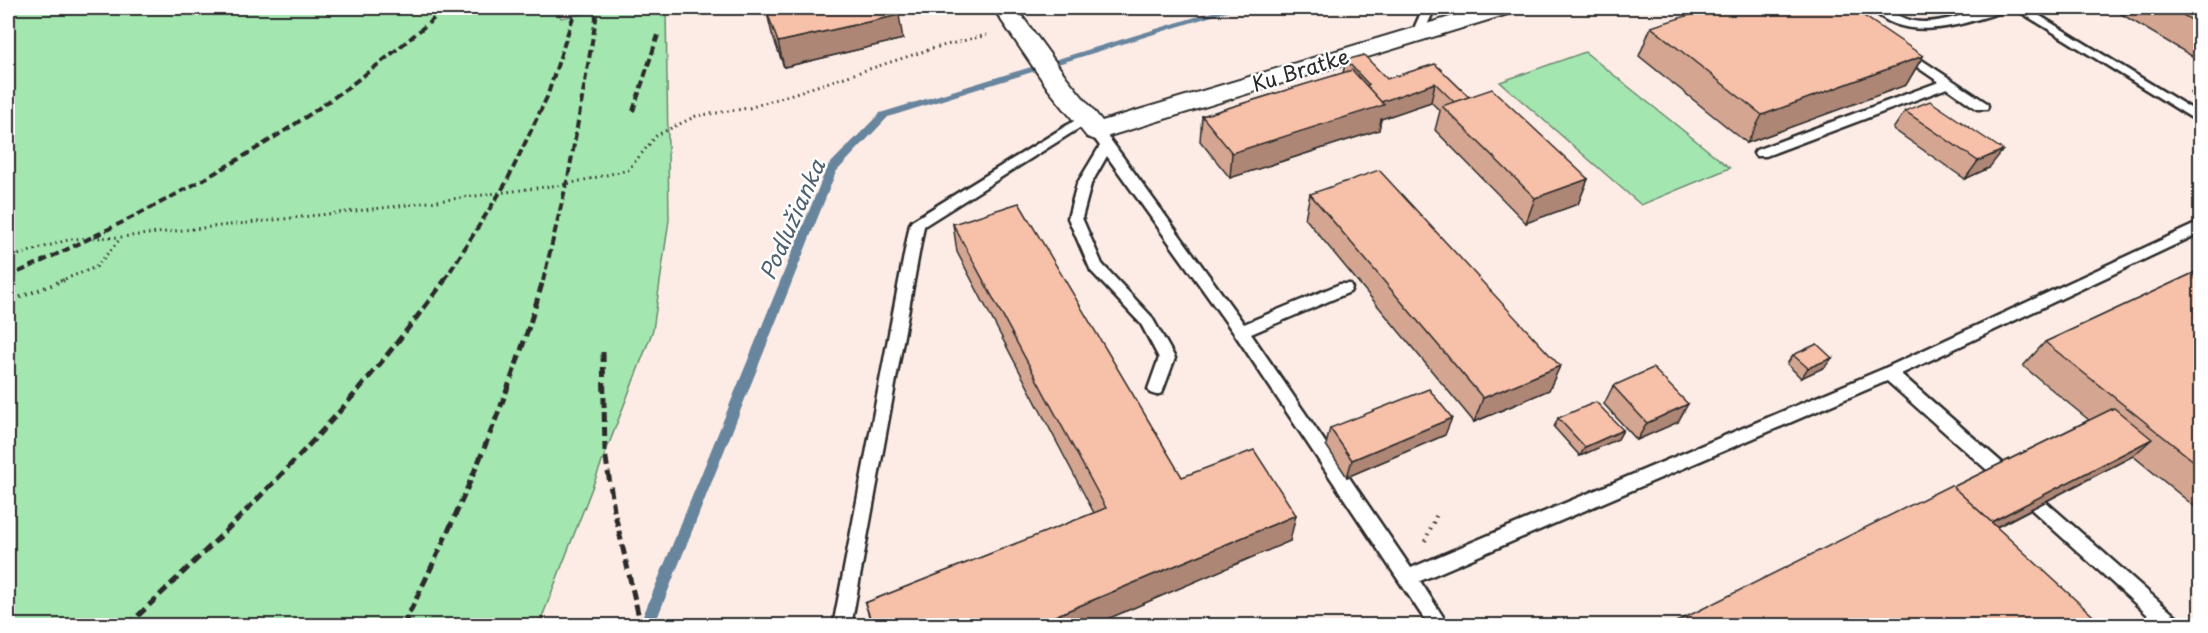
<svg xmlns="http://www.w3.org/2000/svg" width="2208" height="633" viewBox="0 0 2208 633" font-family="'Playpen Sans',sans-serif">
<rect width="100%" height="100%" fill="#fff"/>
<filter id="ink" filterUnits="userSpaceOnUse"><feTurbulence type="fractalNoise" baseFrequency=".0167" numOctaves="2"/><feDisplacementMap in="SourceGraphic" scale="12" xChannelSelector="R" yChannelSelector="G"/><feConvolveMatrix kernelMatrix="1 2 1 2 8 2 1 2 1" color-interpolation-filters="sRGB"/></filter>
<g filter="url(#ink)">
<path fill="#fdece5" d="M666,8H2200V625L539,626L653,330L669,220Z"/>
<g fill="#a4e6b0" stroke="#68886e" stroke-width="1.5">
<path d="M8,8H556L561,18L613,8H666L669,220L653,330L539,625H8Z"/>
<path d="M1585,52L1730,168L1641,205L1500,82Z"/>
</g>
<g fill="none" stroke-linecap="round" stroke-linejoin="round">
<path fill="#68859e" fill-rule="evenodd" d="M1225,8H1238L888,117L836,172L654,626H639L827,167L880,113Z"/>
<defs>
<g id="lane">
<path d="M1423,8H1435L1422,36H1414L1412,33Z"/>
<path d="M1681,8H1694L1710,21L1701,26H1693L1691,23L1695,20Z"/>
<path d="M1871,8C1891,6 1899,22 1923,22C1953,22 1981,5 2010,8L2008,10C1966,23 1906,46 1871,8Z"/>
<path d="M2014,8H2027L2200,114V123Z"/>
<path d="M1902,47L1987,103L1988,106L1987,109H1977L1947,88L1766,156H1756L1754,153L1756,150L1939,82L1898,54V48Z"/>
<path d="M1087,113L1093,117L1092,120L924,226L851,626H833L910,224L912,221Z"/>
<path d="M1096,127L1101,128L1112,142L1244,324L1340,284H1350L1352,288L1350,292L1251,334L1411,568L1883,369L2200,222V233L1901,374L2008,468L2010,473L2008,478L2002,480L1996,478L1887,381L1420,581L1449,626H1429L1236,336L1107,156L1091,184L1082,218L1102,264L1151,316L1175,358L1162,393L1156,395L1150,393L1148,389L1159,358L1141,324L1091,271L1068,218L1077,184L1100,146L1089,131Z"/>
<path d="M2038,498L2044,500L2180,620L2183,626H2160L2032,510L2029,505L2032,500Z"/>
</g>
<path id="street" d="M993,8H1016L1067,78L1102,121L1480,8H1515L1511,13L1096,140L1087,137L1049,90Z"/>
</defs>
<use href="#lane" stroke="#2b2b2b" stroke-width="5"/>
<use href="#street" stroke="#2b2b2b" stroke-width="4"/>
<g stroke="#2b2b2b" stroke-width="3" stroke-dasharray="1.5 4" stroke-linecap="butt">
<path d="M8,258L71,239L121,237L391,207L567,184L628,170L657,135L696,116L749,108L934,48L987,35"/>
<path d="M60,281L96,267L121,238"/>
</g>
<g stroke="#2b2b2b" stroke-width="4" stroke-dasharray="1.5 5" stroke-linecap="butt">
<path d="M8,302L64,280"/>
<path d="M1425,541L1437,514"/>
</g>
<use href="#lane" fill="#fff" fill-rule="evenodd"/>
<use href="#street" fill="#fff" fill-rule="evenodd"/>
<g stroke="#2b2b2b" stroke-width="4" stroke-dasharray="8 4" stroke-linecap="butt">
<path d="M633,111L659,32"/>
<path d="M8,277C125,223 242,165 347,88C381,63 414,36 446,8"/>
<path d="M444,281L506,183L547,97L576,8"/>
<path d="M543,281L569,173L596,19L595,8"/>
</g>
<g stroke="#2b2b2b" stroke-width="5" stroke-dasharray="10 5" stroke-linecap="butt">
<path d="M603,352L605,452L614,510L641,626"/>
<path d="M127,626C197,560 266,493 330,422C371,377 408,329 445,280"/>
<path d="M403,626C458,514 509,400 543,280"/>
</g>
</g>
<g fill="#d4a591" stroke="#2b2b2b" stroke-width="1.5">
<path d="M2111,8H2200V61Z"/>
<path d="M766,9L903,39L784,67L772,34Z"/>
<path d="M1651,27L1923,56L1906,85L1747,143L1639,56Z"/>
<path d="M1346,60L1387,79L1435,64L1469,97L1588,179L1578,204L1526,223L1435,130L1440,111L1431,102L1381,119L1379,130L1230,178L1200,141L1202,116L1343,73Z"/>
<path d="M2200,82V99L2191,93Z"/>
<path d="M1905,111L1989,168L1965,179L1893,129Z"/>
<path d="M1310,194L1560,366L1549,390L1474,422L1305,218Z"/>
<path d="M953,224L1182,477L1290,541L1091,626H872L865,603L1094,513L957,252Z"/>
<path d="M2200,270V511L2133,456L1997,527L1953,487L2089,420L2023,366L2045,342Z"/>
<path d="M1793,355L1825,367L1801,378L1787,364Z"/>
<path d="M1613,386L1678,422L1637,440L1604,404Z"/>
<path d="M1558,418L1623,430L1618,439L1580,456L1554,427Z"/>
<path d="M1330,428L1445,435L1347,477L1326,445Z"/>
</g>
<g fill="#ad8676" stroke="#2b2b2b" stroke-width="1.5">
<path d="M899,15L903,39L784,67L778,42Z"/>
<path d="M1923,56L1906,85L1747,143L1762,115Z"/>
<path d="M1435,83L1431,102L1381,119L1379,130L1230,178L1232,153Z"/>
<path d="M2003,150L1989,168L1965,179L1978,161Z"/>
<path d="M1588,179L1578,204L1526,223L1535,198Z"/>
<path d="M1832,358L1825,367L1801,378L1808,368Z"/>
<path d="M1560,366L1549,390L1474,422L1483,398Z"/>
<path d="M1688,404L1678,422L1637,440L1647,423Z"/>
<path d="M1452,418L1445,435L1347,477L1352,460Z"/>
<path d="M1623,430L1618,439L1580,456L1585,447Z"/>
<path d="M2152,439L2133,456L1967,542L1984,526Z"/>
<path d="M1296,515L1290,541L1091,626H1031Z"/>
</g>
<g fill="#f7c0a9" stroke="#2b2b2b" stroke-width="1.5">
<path d="M775,8H895L899,15L778,42L766,9Z"/>
<path d="M1712,8H1852L1923,56L1762,115L1651,27Z"/>
<path d="M2171,8H2200V25Z"/>
<path d="M1364,55L1387,79L1435,64L1469,97L1454,102L1435,83L1381,102L1366,86L1369,85L1346,60Z"/>
<path d="M1352,70L1384,105L1232,153L1202,116Z"/>
<path d="M1492,89L1588,179L1535,198L1442,106Z"/>
<path d="M1930,101L2003,150L1978,161L1905,111Z"/>
<path d="M1379,170L1560,366L1483,398L1310,194Z"/>
<path d="M1019,203L1182,477L1254,450L1296,515L1031,626H873L865,603L1106,508L953,224Z"/>
<path d="M2200,270V466L2045,342Z"/>
<path d="M1817,344L1832,358L1808,368L1793,355Z"/>
<path d="M1653,368L1688,404L1647,423L1613,386Z"/>
<path d="M1429,389L1452,418L1352,460L1330,428Z"/>
<path d="M1596,402L1623,430L1585,447L1558,418Z"/>
<path d="M2114,408L2152,439L1991,522L1953,487Z"/>
<path d="M1951,485L2104,626H1668Z"/>
</g>
</g>
<g text-anchor="middle" dominant-baseline="central" stroke-width="5" stroke-linejoin="round" paint-order="stroke">
<g font-size="21" fill="#2b2b2b" stroke="#fff">
<text transform="translate(1300 69) rotate(-17)">Ku Bratke</text>
</g>
<g font-size="22" font-style="italic" fill="#4e606e" stroke="#fff">
<text transform="translate(791 219) rotate(-66)">Podlužianka</text>
</g>
</g>
<rect width="2208" height="633" fill="none" stroke="#fff" stroke-width="30"/>
<rect x="15" y="15" width="2178" height="603" fill="none" stroke="#2b2b2b" stroke-width="2" filter="url(#ink)"/>
</svg>
